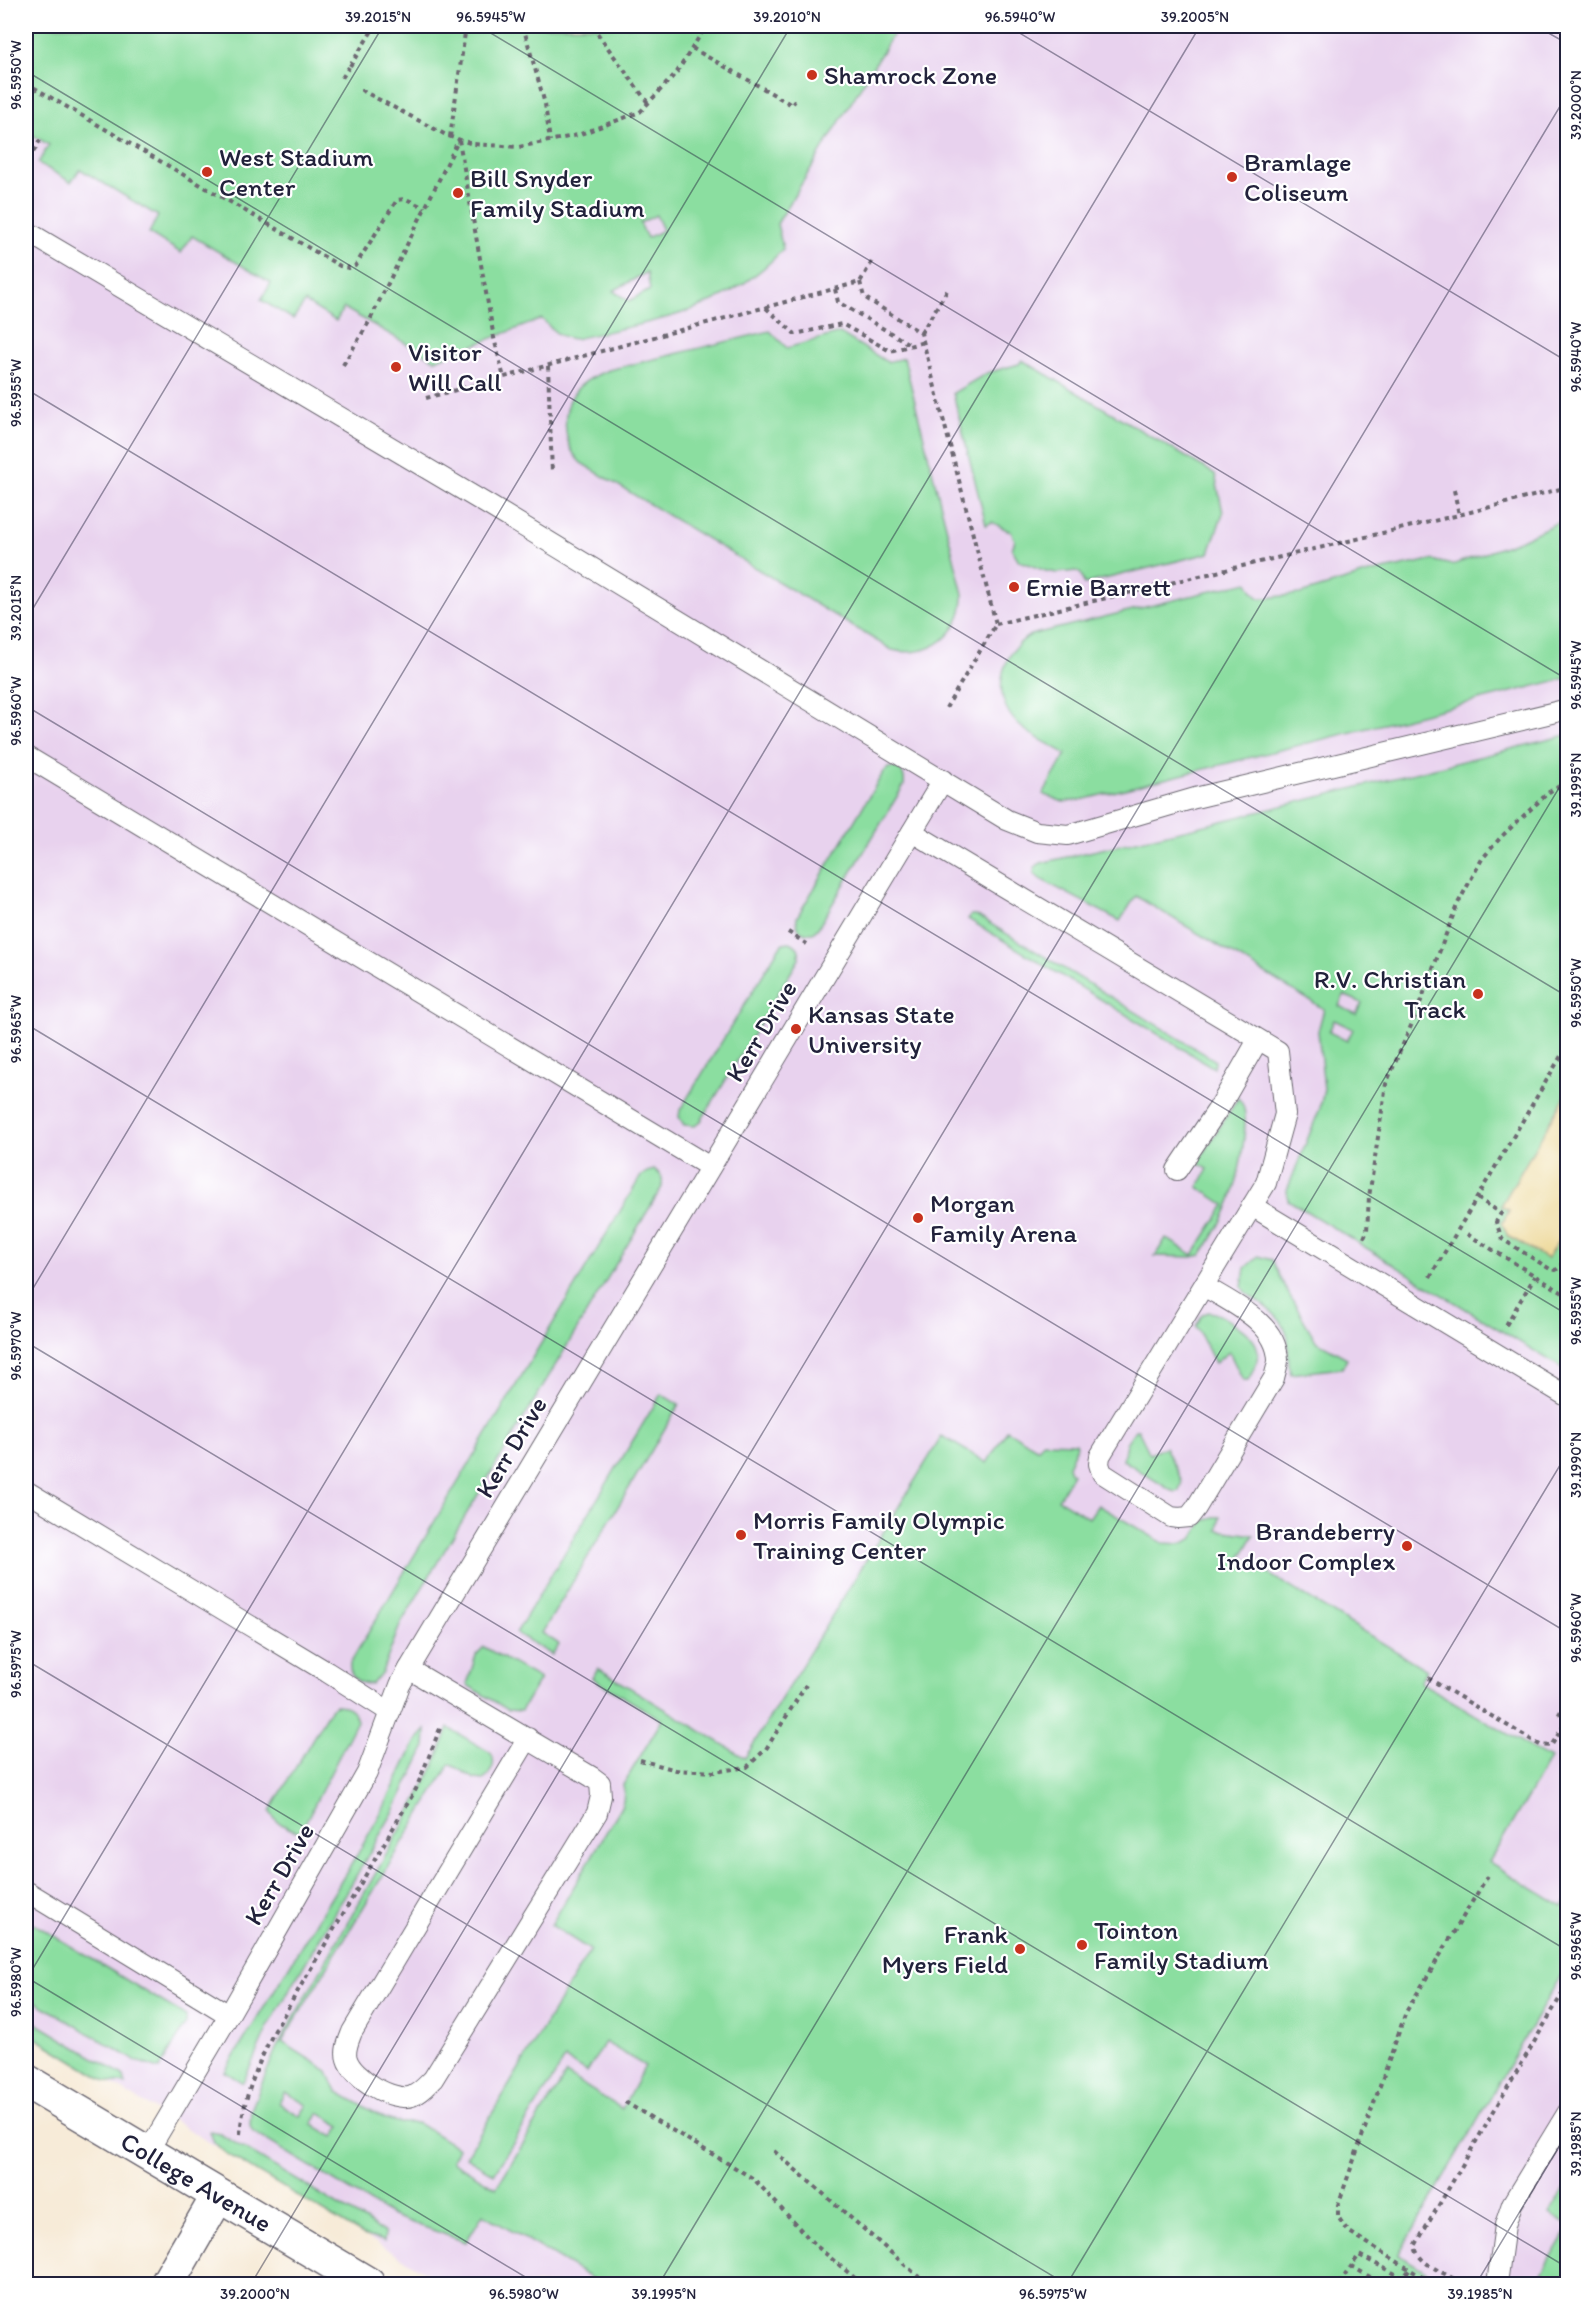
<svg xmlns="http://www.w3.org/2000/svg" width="1593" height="2310" viewBox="0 0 1593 2310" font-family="Itim,sans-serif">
<rect width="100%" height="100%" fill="#fff"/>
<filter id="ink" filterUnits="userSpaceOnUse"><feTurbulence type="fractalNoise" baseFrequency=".0167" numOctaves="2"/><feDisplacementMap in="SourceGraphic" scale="12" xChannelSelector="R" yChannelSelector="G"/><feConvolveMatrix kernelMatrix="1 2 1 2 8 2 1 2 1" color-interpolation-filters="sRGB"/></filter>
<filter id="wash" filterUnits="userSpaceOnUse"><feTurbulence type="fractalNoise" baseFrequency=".008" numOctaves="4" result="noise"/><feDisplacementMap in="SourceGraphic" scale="24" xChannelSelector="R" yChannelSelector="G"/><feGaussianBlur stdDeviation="1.35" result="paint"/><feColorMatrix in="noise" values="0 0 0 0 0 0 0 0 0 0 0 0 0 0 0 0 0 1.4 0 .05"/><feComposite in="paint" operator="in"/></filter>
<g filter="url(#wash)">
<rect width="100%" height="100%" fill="#f7ebd8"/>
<path fill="#e8d2ee" d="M26,26H1567V2284H445L26,2032Z"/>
<g fill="#8bdea0" stroke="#56806e" stroke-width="1.5" fill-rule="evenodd">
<path d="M26,26H898L777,224L783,249C725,314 655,320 575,339C558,337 553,331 542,319L435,360L344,308L336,321L305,302L293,319L261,300L271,283L192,236L181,253L149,233L158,216L80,169L71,182L38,163L49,145L26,131ZM656,215L663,230L647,238L640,223ZM647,272L650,290L629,301L613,291Z"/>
<path d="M770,331L787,348L840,333L887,362L904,358L963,594C964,634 930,659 892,650L581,463C562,444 559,407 580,386C588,379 598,374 609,370Z"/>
<path d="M1022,360L1215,474L1223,513L1209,553L1084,584L1081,574L1077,571L1057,573L1046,571L1019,561L1012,549L1015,540L1011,532L992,522L986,525L953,393L987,373L1019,364Z"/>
<path d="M1567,521V678L1081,800L1063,802L1043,794L1066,754C1050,744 1030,736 1018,724C990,697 1000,654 1030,635L1248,582L1254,593L1259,598H1266L1300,594L1369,573L1431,560L1452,565L1519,541L1554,524Z"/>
<path d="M1567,735V1371L1288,1200L1287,1190L1320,1108L1324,1089L1318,1031L1324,1009L1136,896L1120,921L1040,879L1034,873L1035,867L1041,863L1202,826ZM1344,995L1362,1003L1356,1014L1339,1006ZM1334,1020L1353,1029L1347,1041L1329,1032Z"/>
<path d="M895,767C903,771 905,776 904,785L818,928L813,933C801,934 795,929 797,917L883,773L888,768Z"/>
<path d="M971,915H976L1213,1059L1215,1061L1214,1068L968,919Z"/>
<path d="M790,942C799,946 800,950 799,959L701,1121L695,1126L684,1125L679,1117L680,1110L779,948L783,943Z"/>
<path d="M1238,1098C1248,1108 1245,1124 1244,1138C1239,1185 1229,1216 1201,1255L1192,1257L1155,1256L1166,1238L1193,1255L1225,1205L1198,1187L1208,1169L1197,1163Z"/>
<path d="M654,1170C662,1174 663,1178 662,1187L400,1625L382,1672L372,1684C360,1685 348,1677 350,1663L641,1176L647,1172Z"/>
<path d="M1258,1256L1272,1260L1287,1291L1316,1341L1347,1358L1342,1368L1291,1374C1287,1364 1289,1351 1288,1340C1286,1317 1262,1305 1245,1292L1242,1287L1245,1268Z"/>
<path d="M1208,1312C1217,1312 1225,1318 1233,1323C1260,1340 1265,1352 1248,1380H1243L1229,1352L1215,1363L1196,1326L1202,1315Z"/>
<path d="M661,1394L679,1405L542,1633L559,1644L552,1655L516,1633Z"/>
<path d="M1007,1430L1038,1449L1043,1442L1076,1443L1077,1446L1068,1466L1070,1472L1073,1474L1058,1499L1089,1518L1098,1505L1163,1543L1181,1544L1192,1539C1201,1526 1203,1515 1221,1517L1218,1530L1254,1535L1241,1557L1427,1670L1420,1682L1550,1759L1489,1862L1563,1907L1567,1901V1965L1399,2255L1447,2284H601L483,2214L466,2242L393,2216L253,2132L250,2126L251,2110L276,2049L411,1811L434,1766L449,1728L491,1753C497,1764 491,1772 484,1780L475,1779L450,1764L282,2042L328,2071L334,2086L338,2092L386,2119L400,2123H418L458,2148L452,2161L496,2188L566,2074L622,2109L645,2066L605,2042L587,2072L565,2059L494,2174L466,2157L590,1950L551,1925L617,1814C623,1804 625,1797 623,1785L662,1720L592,1678L598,1668L745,1758L942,1436L987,1463ZM285,2092L307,2105L300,2116L279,2103ZM319,2113L341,2126L334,2137L312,2124Z"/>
<path d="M1135,1430H1138L1150,1454L1165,1447L1182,1481L1179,1491L1176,1492L1170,1490L1123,1460L1126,1443Z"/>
<path d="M484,1647L540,1679L521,1711L508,1710L467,1685L476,1655Z"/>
<path d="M336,1705C349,1705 354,1710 357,1721L301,1831C290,1831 273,1821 270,1811L330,1709Z"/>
<path d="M426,1730L425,1748L394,1811L268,2027L243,2083L225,2072L230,2063L357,1855L383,1809L416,1741Z"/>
<path d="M26,1919L186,2016V2024L159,2069L134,2060L26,1996Z"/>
<path d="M26,2017L123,2075L126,2084L106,2081L26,2032Z"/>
<path d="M210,2132L220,2134L385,2233L384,2241L363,2235L224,2152L214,2142Z"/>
<path d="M1567,2185V2225L1550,2214Z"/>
<path d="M1567,2230V2284H1535Z"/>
</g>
<path fill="#eeda9e" stroke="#887e6c" stroke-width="1.5" d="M1567,1093V1238L1562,1235L1547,1259L1508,1236L1502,1224L1509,1210L1501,1206Z"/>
</g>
<g filter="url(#ink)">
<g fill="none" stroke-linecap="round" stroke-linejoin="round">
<defs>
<g id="service">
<path d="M26,231L490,506L1007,820L1037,832L1068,835L1195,798L1568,709"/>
<path d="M26,756L710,1167"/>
<path d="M912,832L1278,1051L1285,1114L1266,1183L1100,1456L1099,1464L1102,1473L1171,1517L1178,1518L1189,1517L1196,1508L1274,1378C1275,1373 1278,1365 1278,1360C1277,1322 1231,1303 1204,1286"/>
<path d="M1177,1170L1220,1106L1258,1040"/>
<path d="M1252,1206L1568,1397"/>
<path d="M26,1491L327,1672L390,1712"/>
<path d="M409,1669L592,1777L600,1783L601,1796L597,1813L433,2079C427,2085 420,2093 412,2096C393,2103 352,2077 347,2059C344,2050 349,2040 352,2032L528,1738"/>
<path d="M26,1891L229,2015"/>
<path d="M147,2153L229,2015L367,1773L400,1685L409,1669L943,780"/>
<path d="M1497,2284L1505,2225L1512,2204L1568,2112"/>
</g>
<path id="minor" d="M167,2284L218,2196"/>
<g id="tertiary">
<path id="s1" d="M26,2081L368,2284"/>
</g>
</defs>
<use href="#service" stroke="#6d6872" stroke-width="22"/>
<use href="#minor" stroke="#6d6872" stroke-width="36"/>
<use href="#tertiary" stroke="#6d6872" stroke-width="36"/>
<g stroke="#6d6872" stroke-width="4" stroke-dasharray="4.5 4.5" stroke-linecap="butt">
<path d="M523,26L545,104L550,141"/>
<path d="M592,26L648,103"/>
<path d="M256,27L257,26"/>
<path d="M692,48L787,102L791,105L795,101"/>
<path d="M350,66L375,26"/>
<path d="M342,78L349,67"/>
<path d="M26,83L340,266L349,268L355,266L397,200L406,199L425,208"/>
<path d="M361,90L448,136L473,144L519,147L578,135L640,112L677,72L706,26"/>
<path d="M450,137L466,26"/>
<path d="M459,140L494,338L504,378"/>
<path d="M26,146L34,151L40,140"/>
<path d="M860,282L864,297L921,333L996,624L946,708"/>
<path d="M835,289L838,302L911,345"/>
<path d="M766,308L795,334L842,324L890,351L924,342"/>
<path d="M921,333L948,289"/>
<path d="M343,365L369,322L459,139"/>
<path d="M548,366L552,473"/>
<path d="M426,398L860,282L873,260"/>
<path d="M1567,461L1568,465"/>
<path d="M1454,490L1459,515"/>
<path d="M996,624L1459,515L1568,487"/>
<path d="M788,932L807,944"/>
<path d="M1477,1198L1501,1213L1496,1222L1502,1239L1550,1269L1556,1270L1562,1265L1568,1256"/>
<path d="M1467,1234L1568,1296"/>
<path d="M1364,1238L1367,1231L1369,1197L1386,1084L1416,1014L1457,905L1482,859L1501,837L1549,792L1568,781"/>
<path d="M1430,1277L1564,1051H1568"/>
<path d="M1506,1325L1535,1276"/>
<path d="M1428,1678L1540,1745L1551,1746L1568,1719"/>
<path d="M1558,1712L1568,1718"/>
<path d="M640,1760L676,1770L714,1772L747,1767L766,1749L806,1685"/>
<path d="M625,2102L754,2179L814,2244L862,2284"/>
<path d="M240,2134C243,2098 258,2063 275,2030L416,1789L441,1726"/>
<path d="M774,2151L927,2284"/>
<path d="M1351,2266L1382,2284"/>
<path d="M1339,2284L1359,2255L1403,2278L1410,2269"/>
<path d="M1430,2284L1422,2277L1348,2231L1338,2217V2205L1406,2012L1490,1872"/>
<path d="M1461,2284C1447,2272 1418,2266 1415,2246L1568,1984"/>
</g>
<use href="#service" stroke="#fff" stroke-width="20"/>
<use href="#minor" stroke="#fff" stroke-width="33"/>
<use href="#tertiary" stroke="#fff" stroke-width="33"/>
</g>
</g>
<path fill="none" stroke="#22223b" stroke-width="1.5" stroke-opacity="0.45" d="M479,26L1568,680M1008,26L1568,362M1536,26L1568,44M26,71L1568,997M26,389L1568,1315M26,620L383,26M26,706L1568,1633M26,1024L1568,1951M26,1300L791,26M26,1342L1568,2268M26,1660L1066,2284M26,1977L537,2284M26,1980L1200,26M251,2284L1568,93M659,2284L1568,773M1067,2284L1568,1452M1476,2284L1568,2132"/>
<g fill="#c8321e" stroke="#fff" stroke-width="2">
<circle cx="812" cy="75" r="6"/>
<circle cx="207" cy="172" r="6"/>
<circle cx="1232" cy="177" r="6"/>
<circle cx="458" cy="193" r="6"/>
<circle cx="396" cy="367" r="6"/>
<circle cx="1014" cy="587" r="6"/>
<circle cx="1478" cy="994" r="6"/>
<circle cx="796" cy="1029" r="6"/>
<circle cx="918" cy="1218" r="6"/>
<circle cx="741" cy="1535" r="6"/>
<circle cx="1407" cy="1546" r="6"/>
<circle cx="1082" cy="1945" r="6"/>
<circle cx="1020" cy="1949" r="6"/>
</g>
<g text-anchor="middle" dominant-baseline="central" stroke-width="4.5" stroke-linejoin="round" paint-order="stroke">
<g font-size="26" fill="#22223b" stroke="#fff" text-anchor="start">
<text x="824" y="75">Shamrock Zone</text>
<text x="219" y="157">West Stadium<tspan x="219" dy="30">Center</tspan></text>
<text x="1244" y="162">Bramlage<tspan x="1244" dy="30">Coliseum</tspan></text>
<text x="470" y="178">Bill Snyder<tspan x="470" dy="30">Family Stadium</tspan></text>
<text x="408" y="352">Visitor<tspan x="408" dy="30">Will Call</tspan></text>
<text x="1026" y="587">Ernie Barrett</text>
<text x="1466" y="979" text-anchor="end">R.V. Christian<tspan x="1466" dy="30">Track</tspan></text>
<text x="808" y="1014">Kansas State<tspan x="808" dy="30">University</tspan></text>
<text x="930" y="1203">Morgan<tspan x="930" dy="30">Family Arena</tspan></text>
<text x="753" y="1520">Morris Family Olympic<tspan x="753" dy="30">Training Center</tspan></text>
<text x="1395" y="1531" text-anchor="end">Brandeberry<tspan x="1395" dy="30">Indoor Complex</tspan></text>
<text x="1094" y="1930">Tointon<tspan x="1094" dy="30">Family Stadium</tspan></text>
<text x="1008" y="1934" text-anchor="end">Frank<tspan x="1008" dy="30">Myers Field</tspan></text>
</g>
<g font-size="26" fill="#22223b" stroke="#fff">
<text transform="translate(761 1031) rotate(-59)">Kerr Drive</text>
<text transform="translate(511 1447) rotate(-59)">Kerr Drive</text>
<text transform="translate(279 1874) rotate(-60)">Kerr Drive</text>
<text stroke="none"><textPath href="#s1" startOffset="198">College Avenue</textPath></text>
</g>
</g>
<rect width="1593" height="2310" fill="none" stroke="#fff" stroke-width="66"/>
<rect x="33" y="33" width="1527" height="2244" fill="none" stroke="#22223b" stroke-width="2"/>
<g font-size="15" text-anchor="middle" fill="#22223b">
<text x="378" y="22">39.2015°N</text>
<text x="491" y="22">96.5945°W</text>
<text x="787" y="22">39.2010°N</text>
<text x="1020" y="22">96.5940°W</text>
<text x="1195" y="22">39.2005°N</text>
<text transform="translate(16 75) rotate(-90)" y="5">96.5950°W</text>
<text transform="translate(1576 105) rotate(-90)" y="5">39.2000°N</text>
<text transform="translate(1576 357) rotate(-90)" y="5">96.5940°W</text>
<text transform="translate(16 393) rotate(-90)" y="5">96.5955°W</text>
<text transform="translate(16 608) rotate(-90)" y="5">39.2015°N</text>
<text transform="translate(1576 675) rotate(-90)" y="5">96.5945°W</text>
<text transform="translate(16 711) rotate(-90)" y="5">96.5960°W</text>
<text transform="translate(1576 785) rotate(-90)" y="5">39.1995°N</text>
<text transform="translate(1576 993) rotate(-90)" y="5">96.5950°W</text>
<text transform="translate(16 1029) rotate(-90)" y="5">96.5965°W</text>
<text transform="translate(1576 1311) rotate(-90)" y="5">96.5955°W</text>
<text transform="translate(16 1346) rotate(-90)" y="5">96.5970°W</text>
<text transform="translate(1576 1465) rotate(-90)" y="5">39.1990°N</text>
<text transform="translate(1576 1628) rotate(-90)" y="5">96.5960°W</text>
<text transform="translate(16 1664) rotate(-90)" y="5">96.5975°W</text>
<text transform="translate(1576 1946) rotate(-90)" y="5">96.5965°W</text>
<text transform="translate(16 1982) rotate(-90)" y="5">96.5980°W</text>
<text transform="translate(1576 2144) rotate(-90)" y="5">39.1985°N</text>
<text x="255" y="2299">39.2000°N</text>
<text x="524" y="2299">96.5980°W</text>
<text x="664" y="2299">39.1995°N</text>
<text x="1053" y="2299">96.5975°W</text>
<text x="1480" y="2299">39.1985°N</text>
</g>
</svg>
